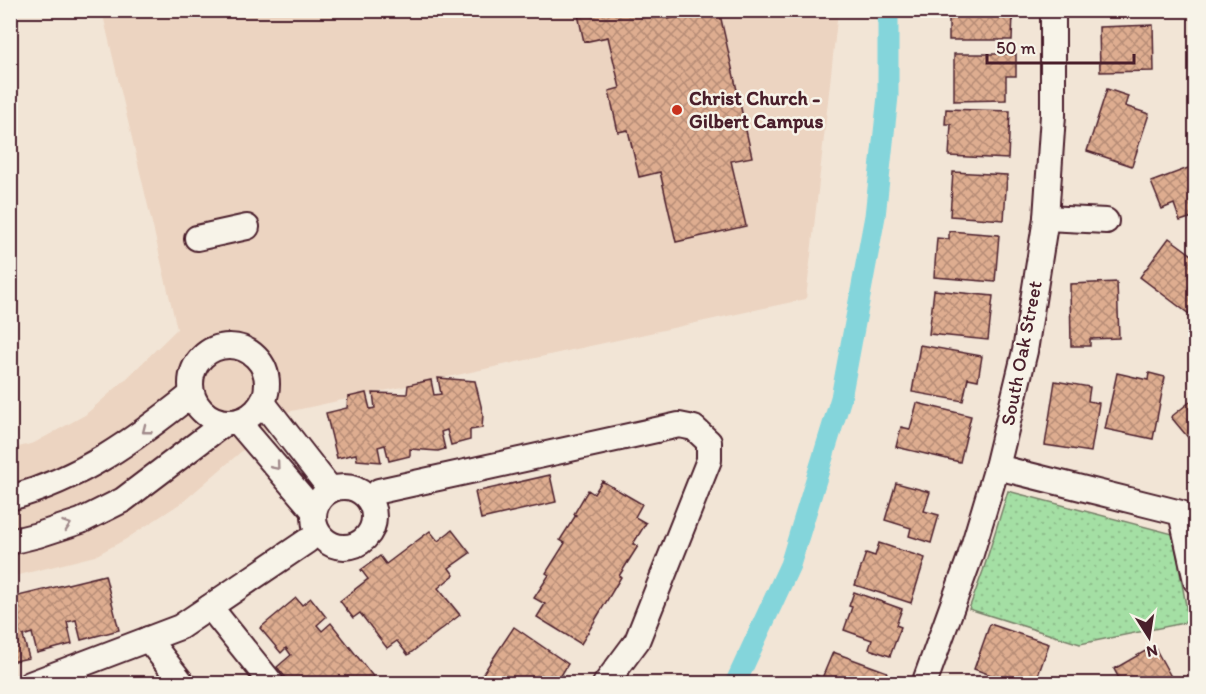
<svg xmlns="http://www.w3.org/2000/svg" width="1206" height="694" viewBox="0 0 1206 694" font-family="Itim,sans-serif">
<defs>
<pattern id="park-dots" width="8" height="8" patternUnits="userSpaceOnUse" patternTransform="scale(1.5)"><rect width="8" height="8" fill="#a4dfa4"/><path d="M2 2h.1M6 6h.1" fill="none" stroke="#8fbf8d" stroke-width="1.8" stroke-linecap="round"/></pattern>
<pattern id="building-cross-hatch" width="8" height="8" patternUnits="userSpaceOnUse" patternTransform="scale(1.5)"><rect width="8" height="8" fill="#dead90"/><path d="M0 0l8 8M0 8l8-8" fill="none" stroke="#b68c76"/></pattern>
</defs>
<rect width="100%" height="100%" fill="#f2e5d6"/>
<filter id="ink" filterUnits="userSpaceOnUse"><feTurbulence type="fractalNoise" baseFrequency=".0167" numOctaves="2"/><feDisplacementMap in="SourceGraphic" scale="12" xChannelSelector="R" yChannelSelector="G"/><feConvolveMatrix kernelMatrix="1 2 1 2 8 2 1 2 1" color-interpolation-filters="sRGB"/></filter>
<g filter="url(#ink)">
<path fill="#ecd4c1" d="M102,11H838L806,299L287,412L184,501L126,539L95,556L11,577V449L34,443L85,415L125,380L177,329Z"/>
<path fill="url(#park-dots)" stroke="#777f68" stroke-width="1.5" d="M1008,491L1173,534L1189,622L1080,644L969,609L983,571Z"/>
<g fill="none" stroke-linecap="round" stroke-linejoin="round">
<path stroke="#84d5db" stroke-width="21" d="M735,684L790,565L841,398L875,216L888,96V10"/>
</g>
<g fill="url(#building-cross-hatch)" stroke="#4a1f2b" stroke-width="1.5">
<path d="M577,10H666L668,19L707,10H719L752,157L731,161L746,226L676,242L660,172L639,177L628,130L618,132L609,91L620,88L608,37L584,42Z"/>
<path d="M949,10H1008V13H1013L1012,40H949Z"/>
<path d="M1096,10H1152V15L1096,16Z"/>
<path d="M1153,25L1154,71L1100,72L1099,27Z"/>
<path d="M954,54H1016V76H1006V100L954,101Z"/>
<path d="M1107,89L1128,96L1125,106L1149,114L1132,166L1087,151Z"/>
<path d="M946,109L1010,111L1008,159L949,156L951,124H945Z"/>
<path d="M1196,165V216L1180,221L1174,204L1162,209L1151,182Z"/>
<path d="M953,172L1007,175L1004,220L950,216Z"/>
<path d="M949,231L999,235L995,282L934,277L937,238L949,239Z"/>
<path d="M1169,238L1196,258V305L1189,314L1140,277Z"/>
<path d="M1117,282L1119,338L1090,339V346H1071L1070,284Z"/>
<path d="M934,290L993,296L988,340L929,334Z"/>
<path d="M920,345L982,356L978,380L968,378L963,401L912,392Z"/>
<path d="M1117,373L1148,380L1149,373L1165,377L1153,439L1105,429Z"/>
<path d="M438,378L475,381L483,414L482,428L470,430V440L451,445L447,430L441,432L445,449L438,451L410,449V456L389,461L385,445L378,447L381,462L357,460L356,454L337,458L326,413L347,408L348,397L366,393L370,409L375,408L373,393L407,394L408,385L431,380L434,395L441,394Z"/>
<path d="M1055,381L1090,387L1088,401L1099,403L1091,452L1045,445Z"/>
<path d="M1196,397V447L1171,417Z"/>
<path d="M917,403L971,416L960,462L896,447L901,427L910,429Z"/>
<path d="M550,475L556,502L481,519L475,492Z"/>
<path d="M602,481L642,504L635,517L646,523L633,544L638,546L619,576L621,577L581,644L537,617L545,604L534,598L549,575L546,573L565,543L560,540L576,515L574,514L588,490L594,494Z"/>
<path d="M896,483L930,492L924,511L939,515L931,543L909,536L911,528L885,520Z"/>
<path d="M452,530L470,553L449,568L454,575L438,588L460,615L408,655L397,641L387,648L360,613L353,618L340,601L368,579L361,570L380,556L386,564L430,531L438,541Z"/>
<path d="M879,543L925,558L911,603L855,585L866,553L875,556Z"/>
<path d="M105,575L119,630L81,640L76,620L67,622L72,644L37,653L32,633L23,636L29,658L10,662V598Z"/>
<path d="M854,592L902,609L896,625L901,627L890,656L869,649L872,640L844,630L852,607L849,606Z"/>
<path d="M296,598L302,605L311,598L326,617L317,625L322,631L331,623L379,684H291L277,667L291,655L286,648L281,653L260,628Z"/>
<path d="M990,624L1049,644L1035,684H1016L974,669Z"/>
<path d="M514,627L568,664L556,684H476Z"/>
<path d="M1154,646L1175,684H1122L1114,669Z"/>
<path d="M833,652L887,672L882,684H813L816,675L822,678Z"/>
</g>
<g fill="none" stroke-linecap="round" stroke-linejoin="round">
<defs>
<g id="minor">
<path d="M1046,218L1106,221"/>
<path d="M197,238L247,227"/>
<circle cx="229" cy="384" r="38"/>
<path d="M263,403L331,490"/>
<path d="M238,422L314,511"/>
<path d="M997,467L1181,513L1196,581"/>
<circle cx="344" cy="517" r="30"/>
<path d="M379,491L679,425L694,428L709,442V460L637,641L605,684"/>
<path d="M10,498C83,478 134,440 192,394"/>
<path d="M10,542L38,535L81,521L123,500L226,422"/>
<path d="M210,607L272,684"/>
<path d="M148,639L183,684"/>
<path d="M30,684L180,627L307,541"/>
<path d="M924,684L970,557L997,467L1025,351L1046,218L1053,115V10"/>
</g>
</defs>
<use href="#minor" stroke="#4a1f2b" stroke-width="28"/>
<use href="#minor" stroke="#f7f3e8" stroke-width="24"/>
</g>
<defs><path id="oneway-chevron" d="M-2-3.5L2.5 0L-2 3.5" fill="none" stroke-width="1.6" stroke-linecap="round" stroke-linejoin="round" transform="scale(1.5)"/></defs>
<g stroke="#a0898a">
<use href="#oneway-chevron" transform="translate(146 430) rotate(142)"/>
<use href="#oneway-chevron" transform="translate(276 466) rotate(50)"/>
<use href="#oneway-chevron" transform="translate(67 525) rotate(-19)"/>
</g>
</g>
<circle fill="#c8321e" stroke="#f7f3e8" stroke-width="2" cx="677" cy="110" r="6"/>
<g text-anchor="middle" dominant-baseline="central" stroke-width="5" stroke-linejoin="round" paint-order="stroke">
<g font-size="20" font-weight="bold" fill="#4a1f2b" stroke="#f7f3e8" text-anchor="start">
<text x="689" y="98">Christ Church -<tspan x="689" dy="23">Gilbert Campus</tspan></text>
</g>
<g font-size="20" fill="#4a1f2b" stroke="#f7f3e8">
<text transform="translate(1021 353) rotate(-79)">South Oak Street</text>
</g>
</g>
<rect width="1206" height="694" fill="none" stroke="#f7f3e8" stroke-width="36"/>
<rect x="18" y="18" width="1170" height="658" fill="none" stroke="#4a1f2b" stroke-width="2" filter="url(#ink)"/>
<g transform="translate(1149 637) rotate(168)" stroke="#f7f3e8" stroke-width="4.5" paint-order="stroke">
<path d="M0-4.5L10 22L0 15L-10 22Z" fill="#4a1f2b"/>
<text y="-9" font-size="16" font-weight="bold" text-anchor="middle" fill="#4a1f2b">N</text>
</g>
<path d="M987 54v9h147v-9" fill="none" stroke="#4a1f2b" stroke-width="3"/>
<text x="996" y="54" font-size="18" fill="#4a1f2b" stroke="#f7f3e8" stroke-width="4.5" paint-order="stroke">50 m</text>
</svg>
